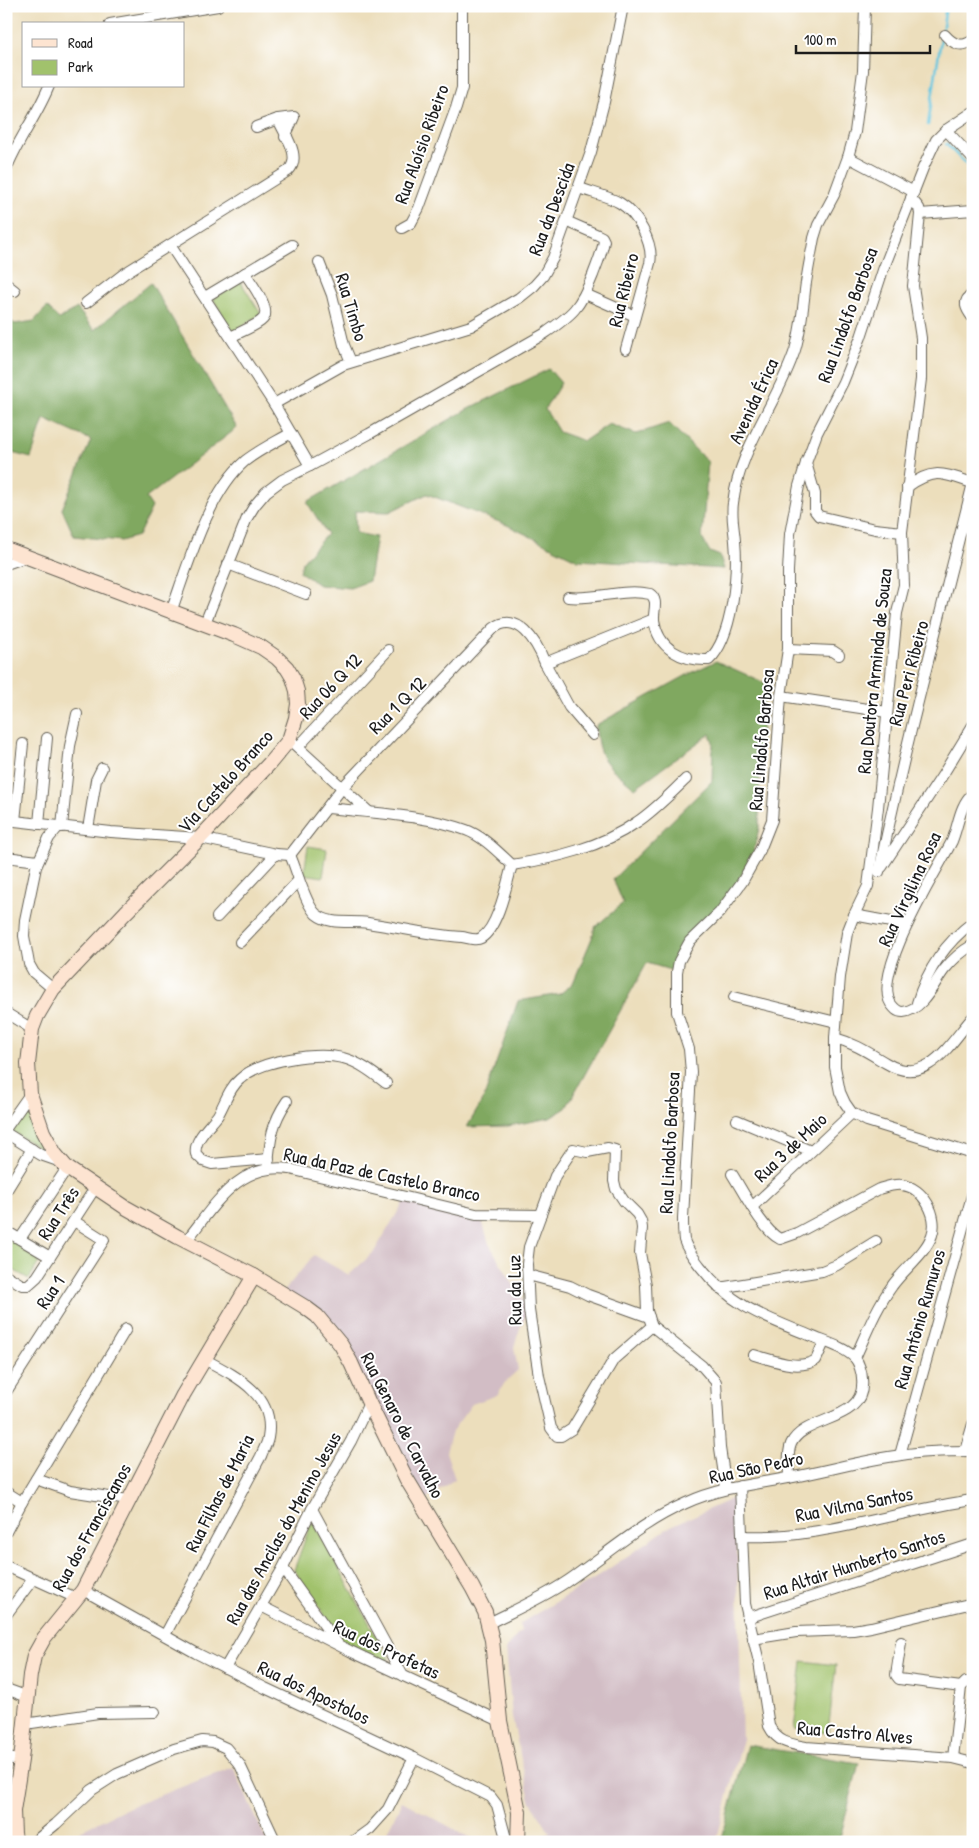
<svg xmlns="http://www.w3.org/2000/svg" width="979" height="1848" viewBox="0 0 979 1848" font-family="'Patrick Hand',sans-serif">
<rect width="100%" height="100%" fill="#fff"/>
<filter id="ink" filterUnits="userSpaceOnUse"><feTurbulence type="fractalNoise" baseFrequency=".02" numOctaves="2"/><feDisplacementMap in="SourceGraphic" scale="10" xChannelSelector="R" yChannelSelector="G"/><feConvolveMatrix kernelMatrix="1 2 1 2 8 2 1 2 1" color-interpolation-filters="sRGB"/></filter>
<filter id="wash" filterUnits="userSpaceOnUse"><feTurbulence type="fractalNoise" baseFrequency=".0096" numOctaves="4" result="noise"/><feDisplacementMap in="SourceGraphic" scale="20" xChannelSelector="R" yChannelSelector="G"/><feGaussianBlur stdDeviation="1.12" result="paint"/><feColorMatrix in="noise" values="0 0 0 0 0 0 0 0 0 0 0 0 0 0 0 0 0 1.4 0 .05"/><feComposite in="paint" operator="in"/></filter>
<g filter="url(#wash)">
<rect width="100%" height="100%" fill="#ecdebc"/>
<g fill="#d2bdc5">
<path d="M406,1198L482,1220L489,1244L529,1310L520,1328L514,1347L518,1370L506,1381L497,1395L472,1404L452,1431L446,1452L455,1479L420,1503L341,1345L283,1292L314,1255L349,1275L374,1252Z"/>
<path d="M736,1497L742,1742L716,1842H529L550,1832L530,1800L512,1717L506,1648L521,1631L519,1624L594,1579L671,1526Z"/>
<path d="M233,1767L267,1842H59L122,1810Z"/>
<path d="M402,1801L478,1842H382Z"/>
</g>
<g fill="#a1c26c" stroke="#5e6f44">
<path d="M240,281L261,314L233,332L213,299Z"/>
<path d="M308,846L327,849L323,877L304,874Z"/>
<path d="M29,1107L45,1151L11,1131Z"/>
<path d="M6,1238L41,1259L29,1279L6,1266Z"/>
<path d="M311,1523H314L389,1659L384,1663L344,1644L294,1570Z"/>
<path d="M802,1661L836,1665L828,1733L794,1729Z"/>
</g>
<g fill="#80a860" stroke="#4e623e">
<path d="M151,283L237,428L146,498L152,507L138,536L121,541L74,536L62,509L91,440L44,419L31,458L12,453L6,470V318L15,324L34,321L47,307L59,319L77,308L94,330Z"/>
<path d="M549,369L561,383L545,409L559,432L584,441L609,424L636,434L669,423L708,462L702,538L710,552L720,556L724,569L578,560L507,525L427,494L389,512L355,511L356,533L376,537L369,581L350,588L319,585L300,572L302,562L327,534L307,502L468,409Z"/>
<path d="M716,661L765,683L760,759L759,828L753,855L720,912L690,941L677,972L647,963L566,1108L550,1118L508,1126L467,1127L483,1100L518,1001L560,994L573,983L592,938L595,927L623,903L613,879L712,781L713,742L710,734L635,788C609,766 597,762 596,725L687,675Z"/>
<path d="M747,1745L859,1763L839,1842H721Z"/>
</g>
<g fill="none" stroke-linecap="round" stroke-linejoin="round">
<g stroke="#62c6e0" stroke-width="2.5">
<path d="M928,125L946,6"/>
<path d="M946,144L973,171"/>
</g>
</g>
</g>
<g filter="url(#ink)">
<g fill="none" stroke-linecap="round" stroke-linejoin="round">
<defs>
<g id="street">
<path d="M110,24L218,6"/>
<path d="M945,35C954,45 962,48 973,40"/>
<path d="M256,127L278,119L294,117L285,137"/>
<path d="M946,130L973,159"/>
<path d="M848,157L914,192"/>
<path d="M6,170C17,141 37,116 49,86"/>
<path d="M579,188C593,193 608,196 620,203C637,213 654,244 650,263L626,349"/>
<path d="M911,198L919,208L920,214L913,286L921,338V379L902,532L904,585L897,613L878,808L868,886L854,915L847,933L840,977L835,1038V1067L840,1092L845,1103L852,1113L867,1121L973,1154"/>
<path d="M920,214L973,210"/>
<path d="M402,228L411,223L419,208L456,108L462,88V6"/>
<path d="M170,245L274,404L310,466"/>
<path d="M319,262L332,295L344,345L351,362"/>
<path d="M6,284L15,291"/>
<path d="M585,294L635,316"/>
<path d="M973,294C961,301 966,309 973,318"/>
<path d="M205,297L292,245"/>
<path d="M86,303L125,273L288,171C303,157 284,134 278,119"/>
<path d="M231,337C239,332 257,326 263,319C272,309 251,283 245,273"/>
<path d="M274,404L343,365L471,326L519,298L534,286L543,276L553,258L591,152L604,102L623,6"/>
<path d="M806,463L815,494V511L819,516L875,529L902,532"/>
<path d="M907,487C933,467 944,474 973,483"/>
<path d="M6,564L26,557"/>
<path d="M228,564L306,594"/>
<path d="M568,597C596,600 623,588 650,594C659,600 653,611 654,620C658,649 682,661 709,660C733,637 738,573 735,541C734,528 731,516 733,503C739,448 778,402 795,350C801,330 803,310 805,290C807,273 811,255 814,238L818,225L834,195L848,157L855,132L863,71L865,6"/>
<path d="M171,612C188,565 208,493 245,461C259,450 276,442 291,433"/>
<path d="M205,623L247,518L255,505L266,492L282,480L310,466L369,434L544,334C573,314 580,308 593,275C597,264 602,253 604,241L602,237L598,235L566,221"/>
<path d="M788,649L833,651L839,655"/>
<path d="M545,663L569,707L593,735"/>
<path d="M781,696L887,712"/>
<path d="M293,743L369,812"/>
<path d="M298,747L388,650"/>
<path d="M973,793C959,806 959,824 952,841C937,871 871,974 891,1004C894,1008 897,1012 903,1012C923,1010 934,983 944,970C952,960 962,951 973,945"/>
<path d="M6,820L111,832L200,838L276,854L290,855"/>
<path d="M15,821L23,744"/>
<path d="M39,824L47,738"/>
<path d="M62,827L70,746L77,714"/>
<path d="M88,829L96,780L102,768"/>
<path d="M290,855C297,870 305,904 316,914C331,926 351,920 368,923C400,928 430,935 462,937C468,938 476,941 481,938C498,928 507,883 512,865C499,853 483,836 466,830C425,815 372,813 328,808"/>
<path d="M290,855L342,788L494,628C518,610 537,643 545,663L654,619"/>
<path d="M6,857L38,861"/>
<path d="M512,865C555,858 600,848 637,822C655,810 670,794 686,779"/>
<path d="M882,867L942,776L973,725"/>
<path d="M879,872C906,741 941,612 973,483"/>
<path d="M854,915L907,925"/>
<path d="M217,917L276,854"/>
<path d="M240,942L299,880"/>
<path d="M53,989L34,973L29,964L24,936L25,920L36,867L49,838L59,826"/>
<path d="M734,997L836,1022"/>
<path d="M917,1003C927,970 945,943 973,922"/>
<path d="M6,1013L32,1029"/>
<path d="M835,1038C854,1043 869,1053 886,1063C927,1088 950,1043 973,1017"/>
<path d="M737,1120L811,1151"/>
<path d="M6,1128L30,1094"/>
<path d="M6,1133L41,1155L61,1162"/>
<path d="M269,1159L212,1164L203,1161L196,1154C193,1140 210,1126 218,1115C225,1103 229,1088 240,1079C260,1060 316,1052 343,1058C359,1062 373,1073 386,1083"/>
<path d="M268,1165C270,1139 272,1123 287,1101"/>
<path d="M732,1174C743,1191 762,1230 780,1239L797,1233L879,1189C886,1187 894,1184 902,1185C923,1187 939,1216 932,1235C926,1253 903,1270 892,1286C876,1308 866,1334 855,1358"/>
<path d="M6,1191L32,1149"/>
<path d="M752,1207L852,1113"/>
<path d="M6,1231L50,1257L37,1277L28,1285H22L6,1275"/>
<path d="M20,1239L67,1168"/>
<path d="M186,1241C214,1207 237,1162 290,1169L476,1214L541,1215"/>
<path d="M50,1257L95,1188"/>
<path d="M528,1275L570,1286L588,1295L649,1317"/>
<path d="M719,1288L822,1271L837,1265L876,1241"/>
<path d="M652,1326L614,1359L572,1429L561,1436H557L551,1428L539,1376L529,1310L527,1264L529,1247L555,1176L573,1149L587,1152L608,1148L615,1150L614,1181L616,1189L624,1201L637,1214L641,1221L642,1228L640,1253L646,1285L647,1311L652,1326L702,1366L716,1382L720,1448L726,1488"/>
<path d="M754,1355C773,1360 798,1371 816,1360L824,1342"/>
<path d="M6,1392L104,1240L74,1221"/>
<path d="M965,1451L973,1424"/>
<path d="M900,1455L973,1192"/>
<path d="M789,1478C789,1467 787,1454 791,1444C804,1415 867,1423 862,1379C862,1373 859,1363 855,1358C844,1347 825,1342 811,1336C765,1317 732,1307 700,1266C694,1258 687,1250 684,1240C683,1233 683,1225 683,1218L691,1072L689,1049L677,1012V972L679,961L690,941L720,912L742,882L760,850L772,820L781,696L788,649V571L790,534L799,486L806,463L817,433L843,382L861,337L883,270L923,168L936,140L946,130L973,112"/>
<path d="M36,1479L70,1491L128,1500"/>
<path d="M740,1486L745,1604L759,1662L769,1726C777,1742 789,1744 806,1747L953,1758L973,1763"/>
<path d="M6,1492L22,1502"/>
<path d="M312,1509L403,1676"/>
<path d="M6,1532L22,1502L126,1329"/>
<path d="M742,1536C820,1540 896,1511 973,1500"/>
<path d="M6,1566L76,1598"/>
<path d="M283,1568L337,1643"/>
<path d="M83,1590L196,1653L265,1688L414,1758L491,1797L497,1805L507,1842"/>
<path d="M261,1606L350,1651L500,1721"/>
<path d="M6,1615L33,1579"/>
<path d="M747,1618L973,1544"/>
<path d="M489,1623C515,1610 542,1598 566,1582C606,1555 642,1522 686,1503C721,1487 756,1484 793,1477C829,1470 865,1460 901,1455C924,1451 949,1451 973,1451"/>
<path d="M165,1635L261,1456C263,1450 267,1444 268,1438C276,1395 236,1376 204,1359"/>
<path d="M753,1639L796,1632L853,1630L871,1627L973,1603"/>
<path d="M901,1642L896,1675L899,1679L961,1687"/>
<path d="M225,1668L283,1568L312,1509L351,1441L369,1403"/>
<path d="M6,1689L28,1697"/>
<path d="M25,1724L98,1713L155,1712"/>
<path d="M6,1758L21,1760"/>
<path d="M953,1758L961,1687L966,1682L973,1683"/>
<path d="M34,1842L56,1824L92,1790L117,1774L174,1749L202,1741L213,1742L226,1748L240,1765L276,1842"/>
<path d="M352,1842L370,1829L388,1809L414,1758"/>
</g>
<g id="secondary">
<path d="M6,549L234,635L261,647L277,658L287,668L293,678L297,691L298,704L296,718L289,740L269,764L200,838L126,912L53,989L37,1016L32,1029L28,1064L30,1094L43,1132L55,1154L67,1168L125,1207L178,1237L254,1276L305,1307L317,1316L341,1345L351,1363L369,1403L406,1478L472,1587L485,1612L492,1640L500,1721L519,1812L518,1842"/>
<path d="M16,1842L14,1834L13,1811L21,1760L30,1675L34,1656L44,1638L83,1590L183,1395L254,1276"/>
</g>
</defs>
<use href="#street" stroke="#656054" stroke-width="12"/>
<use href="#secondary" stroke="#656054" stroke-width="16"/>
<use href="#street" stroke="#fff" stroke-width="10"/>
<use href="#secondary" stroke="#fde4d1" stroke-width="14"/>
</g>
</g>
<g text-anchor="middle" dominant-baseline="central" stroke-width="4" stroke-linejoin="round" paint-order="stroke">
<g font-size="19" fill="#1c1c1c" stroke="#fff">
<text transform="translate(421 144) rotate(-70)">Rua Aloísio Ribeiro</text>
<text transform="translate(551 209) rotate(-69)">Rua da Descida</text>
<text transform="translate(623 290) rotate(-76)">Rua Ribeiro</text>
<text transform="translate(352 307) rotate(73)">Rua Timbo</text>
<text transform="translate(847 315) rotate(-70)">Rua Lindolfo Barbosa</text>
<text transform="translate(753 401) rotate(-65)">Avenida Érica</text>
<text transform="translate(874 671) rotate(-84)">Rua Doutora Arminda de Souza</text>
<text transform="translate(908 673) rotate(-75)">Rua Peri Ribeiro</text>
<text transform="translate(330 686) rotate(-47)">Rua 06 Q 12</text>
<text transform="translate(397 705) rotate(-45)">Rua 1 Q 12</text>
<text transform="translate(761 740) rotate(-85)">Rua Lindolfo Barbosa</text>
<text transform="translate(225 781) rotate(-48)">Via Castelo Branco</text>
<text transform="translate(909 889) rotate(-65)">Rua Virgilina Rosa</text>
<text transform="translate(669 1143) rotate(-87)">Rua Lindolfo Barbosa</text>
<text transform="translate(790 1147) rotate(-43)">Rua 3 de Maio</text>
<text transform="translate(382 1174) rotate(12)">Rua da Paz de Castelo Branco</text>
<text transform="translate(58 1213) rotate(-57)">Rua Três</text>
<text transform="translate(514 1290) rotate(-91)">Rua da Luz</text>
<text transform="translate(50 1292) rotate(-57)">Rua 1</text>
<text transform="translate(919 1319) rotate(-74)">Rua Antônio Rumuros</text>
<text transform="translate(403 1425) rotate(63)">Rua Genaro de Carvalho</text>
<text transform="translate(756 1467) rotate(-12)">Rua São Pedro</text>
<text transform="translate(219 1493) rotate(-63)">Rua Filhas de Maria</text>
<text transform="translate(854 1504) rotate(-11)">Rua Vilma Santos</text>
<text transform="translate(91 1527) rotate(-61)">Rua dos Franciscanos</text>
<text transform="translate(283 1528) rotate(-61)">Rua das Ancilas do Menino Jesus</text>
<text transform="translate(854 1564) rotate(-18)">Rua Altair Humberto Santos</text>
<text transform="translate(387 1649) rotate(25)">Rua dos Profetas</text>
<text transform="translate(314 1692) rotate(26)">Rua dos Apostolos</text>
<text transform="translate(855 1732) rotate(5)">Rua Castro Alves</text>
</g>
</g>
<rect width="979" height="1848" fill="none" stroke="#fff" stroke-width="25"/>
<rect x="22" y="22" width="162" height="65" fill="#ffffff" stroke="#a4a4a4"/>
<rect x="32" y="39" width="25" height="8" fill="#fde4d1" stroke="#a4a4a4"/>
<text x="68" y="48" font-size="15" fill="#1c1c1c">Road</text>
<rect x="32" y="60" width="25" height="15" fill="#a1c26c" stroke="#a4a4a4"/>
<text x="68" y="72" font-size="15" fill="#1c1c1c">Park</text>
<path d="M796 45v8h134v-8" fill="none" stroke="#1c1c1c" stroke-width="2.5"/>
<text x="804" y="45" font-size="15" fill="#1c1c1c" stroke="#ffffff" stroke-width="4" paint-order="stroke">100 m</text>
</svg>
